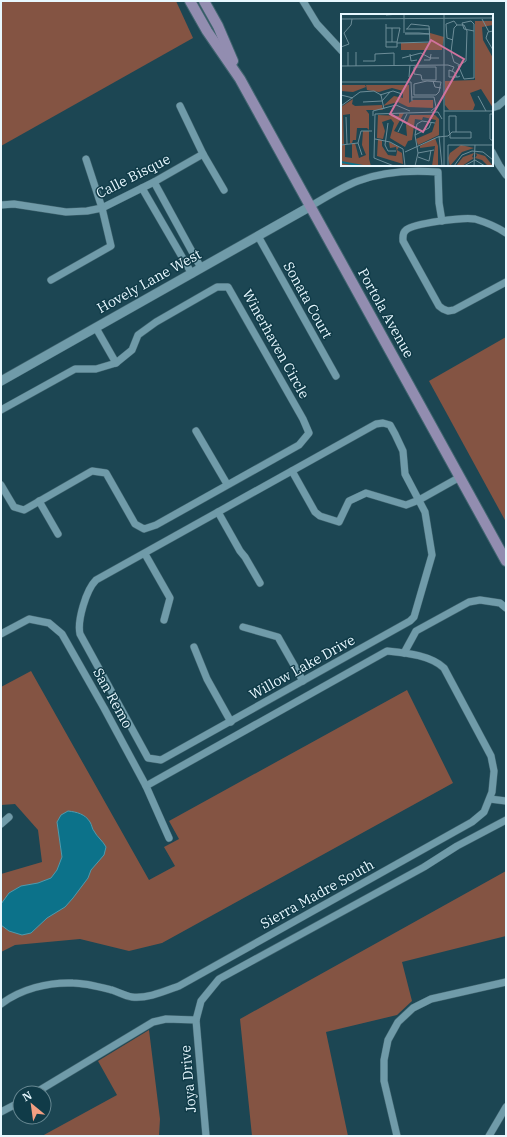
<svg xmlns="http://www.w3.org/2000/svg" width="507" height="1137" viewBox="0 0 507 1137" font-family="'IBM Plex Serif',serif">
<rect width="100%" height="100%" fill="#1c4653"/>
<g fill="#845443">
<path d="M1,1H176L193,38L1,146Z"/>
<path d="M506,337V522L429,381Z"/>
<path d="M31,671L149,880L175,866L164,847L179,839L169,821L407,690L453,783L162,943L129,951L80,939L15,945L1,952V874L42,862L38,830L15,804L1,805V687Z"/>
<path d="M506,871V936L402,962L412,1001L397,1015L326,1032L348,1136H252L240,1019Z"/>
<path d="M149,1030L160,1119L159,1136H42L117,1095L98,1061Z"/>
</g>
<path fill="#0c728a" stroke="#4e9aad" d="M68,811C77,812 85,814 90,822C92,825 92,829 94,831C97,837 103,841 106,847L104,855L91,870L88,878L73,898L65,907L47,918L31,933L22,935L9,931L1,925V904L9,893L21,886L38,883L51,878L57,870L62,857L57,822L61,815Z"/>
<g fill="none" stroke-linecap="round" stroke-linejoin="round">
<defs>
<g id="minor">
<path d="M303,1L317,24L342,51"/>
<path d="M180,106L203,154L224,190"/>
<path d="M492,108L498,106L506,99"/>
<path d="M492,152L499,165L506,175"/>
<path d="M154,182L201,268"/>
<path d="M142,188L192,274"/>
<path d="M1,205L14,204L66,212L87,211L102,208L154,182L203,154"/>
<path d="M311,206C326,197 342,187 358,181C384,171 411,170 438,172L439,203L442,221"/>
<path d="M506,233C497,227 485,222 475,219C464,217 414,223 406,230C402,233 403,237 403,241L439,306L443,309L448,311L454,310L506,282"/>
<path d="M258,236L336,376"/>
<path d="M51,280L111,246L102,208L86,159"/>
<path d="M96,328L116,363"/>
<path d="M1,410L75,369H96L116,363L132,350L138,335L156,322L217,287H228L303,419L309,433L299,445L156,525L144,529L135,524L106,473L92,471L24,510L14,507L1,485"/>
<path d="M383,423L390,425L395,434L403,451L405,474L425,512L432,555L414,617L410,621L161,760L148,758L80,634C77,621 86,590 96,580L376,424Z"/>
<path d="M196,431L227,484"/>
<path d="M292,471L315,512L320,516L339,522L349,501L366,493L406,505L419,500L460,477"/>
<path d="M39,501L58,534"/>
<path d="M218,512L240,551L245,557L260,583"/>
<path d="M145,554L170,598L164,620"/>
<path d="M243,627L278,637L303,681"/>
<path d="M1,634L29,619L49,623L62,634L104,708L146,786L169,838"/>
<path d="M194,647L207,679L231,722"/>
<path d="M404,653L416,631L469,602L480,600L500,603L506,608"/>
<path d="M490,799L506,801"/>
<path d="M1,824L9,817"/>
<path d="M1,1004C21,989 48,982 73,983C85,983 100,987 112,990C118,992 125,996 132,997C147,999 165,991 179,986L472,822L484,812L492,792L494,771L491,756L444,668C430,655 406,653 387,651L146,786"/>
<path d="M196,1020L206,1136"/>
<path d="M35,1093L153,1022L166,1019L196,1020L201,1001L219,979L424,867L457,846L506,820"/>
<path d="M1,1112L20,1102"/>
<path d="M397,1136L384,1081V1060L388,1040L398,1022L413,1008L431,999L506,982"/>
<path d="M489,1136L506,1107"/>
</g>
<path id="tertiary" d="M1,381L311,206"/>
<g id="secondary">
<path d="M190,1L207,31L240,79L506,561"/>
<path d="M204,1L218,26L233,61"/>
</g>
</defs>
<use href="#minor" stroke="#416570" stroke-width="8"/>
<use href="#tertiary" stroke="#416570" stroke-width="10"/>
<use href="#secondary" stroke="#416570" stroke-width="12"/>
<use href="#minor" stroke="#709ba9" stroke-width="7"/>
<use href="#tertiary" stroke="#709ba9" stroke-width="9"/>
<use href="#secondary" stroke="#928db0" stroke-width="10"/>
</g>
<g text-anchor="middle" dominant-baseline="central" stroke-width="3" stroke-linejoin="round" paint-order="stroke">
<g font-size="14" fill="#e7f8ff" stroke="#103b48">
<text transform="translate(133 176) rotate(-27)">Calle Bisque</text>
<text transform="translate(149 281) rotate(-29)">Hovely Lane West</text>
<text transform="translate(308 300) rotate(61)">Sonata Court</text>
<text transform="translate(386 313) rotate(61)">Portola Avenue</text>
<text transform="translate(276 344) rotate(61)">Winerhaven Circle</text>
<text transform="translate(302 667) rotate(-29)">Willow Lake Drive</text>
<text transform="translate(113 698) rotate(61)">San Remo</text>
<text transform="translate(317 894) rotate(-29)">Sierra Madre South</text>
<text transform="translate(188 1079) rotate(-95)">Joya Drive</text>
</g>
</g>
<g transform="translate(341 14)">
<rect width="152" height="152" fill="#1c4653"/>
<path d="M134,7H152V11L141,13L142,26L152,44V94L140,75L129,79L134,91L132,96H108L104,91V67L134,66ZM89,19L103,23L101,36H60V29H88ZM0,71H24L25,73L12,78L0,77ZM25,71H68V89L72,86H92V94L67,93L57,88L42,92L53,82L62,84V77L51,74L38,78L26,76ZM12,85L11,90L14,92L41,91L42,96H25L28,100V116L26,114H16L15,126H12L11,129H9V100L2,101L3,130H0V93ZM58,99H63L53,117L66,122L65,111L69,101H94L98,105V121L77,131L75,125L91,118L95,106L82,103L81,106L74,105L71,126L67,127L64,133L49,124L53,109L50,105L41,108L44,117L42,125L36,124L37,101L58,102ZM22,117H28V145L30,152H0V131H4V143L11,144V130L14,129L18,144L25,141L21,131ZM94,124L97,132V152H91L94,132L79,134V132ZM37,125L41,126V132L47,141L55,142L56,138L55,133L49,134L48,128L58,133L56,136L61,139L62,150L36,142ZM120,131L133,134L121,138L109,152L107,144L109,139ZM133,139L131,143L133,144L121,152H115L122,143ZM134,139L144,142L152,152H147L141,146L134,144L136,141Z" fill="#845443"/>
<path fill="none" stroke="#0c728a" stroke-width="2" d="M0,148L22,152"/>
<path fill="none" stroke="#6d8d98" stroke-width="1" d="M45,1L58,0M0,5L152,4M141,5L148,18M45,10V33H56V28M116,11H123L126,17L125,47L119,51L113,48L110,38L113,14ZM45,14H59L56,28H45M51,14V28M65,15H89M152,17L147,18L145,24L152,36M63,19V0H92M64,19H78L89,20H64M112,26L106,24L105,10L113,7L116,11M56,29L89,28L88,12L70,10L66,15M0,33L8,30L3,19L10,11L11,5M7,38V52M15,38V52M69,40L70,47L76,46M61,44L80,39L89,44H98M83,46H89L90,40M22,47H34V40L53,39V51M117,51L123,65L133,64V10L130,7L121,9L123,15L133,17M0,52L107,51L113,53L111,57M73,53H95V66H81L80,61L73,60ZM68,63L69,51M116,63L113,58L108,56V63H117L119,62M86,67L100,68L98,78L95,81H73V70ZM92,67L94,73L100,74M0,68H70L71,87M0,81L12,84M39,81L52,77L61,80M137,82L145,97M71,83H93L95,93L90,97M22,88L41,87L49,78M0,92L19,78L33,77L40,81L43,95M103,97H152M152,100H149V125L152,127M32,102V97L55,91L69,97M5,103L6,130M47,109L44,131L47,137H55M57,118L66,100M74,121L88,114L90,109M98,122L101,152M34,125L49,128L62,135L64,152M17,129L21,141M0,131L17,129L20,117H31M64,138L97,123L107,122L111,118H130V124H109V120L108,116V102H115V118M77,139L93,136M77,143L88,147L90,136M53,152L33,144L34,100L97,98L101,105M74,152L77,139L74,121L76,110L81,107L94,109M103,152V0M107,152V131H152M113,152L121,141L131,137L142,138L152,146M123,152L134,146L144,152M133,152L134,131"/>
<path fill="#d1729d" fill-opacity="0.15" stroke="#d1729d" stroke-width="2" d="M90,26L123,45L82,118L49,100Z"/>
<rect width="152" height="152" fill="none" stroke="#e7f8ff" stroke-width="2"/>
</g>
<rect width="507" height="1137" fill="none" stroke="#e7f8ff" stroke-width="4"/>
<g transform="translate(32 1105) rotate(331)"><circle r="19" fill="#103b48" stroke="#668791"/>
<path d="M0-3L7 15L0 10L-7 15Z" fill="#f39f82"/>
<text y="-6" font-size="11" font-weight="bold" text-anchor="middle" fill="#e7f8ff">N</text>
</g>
</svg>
